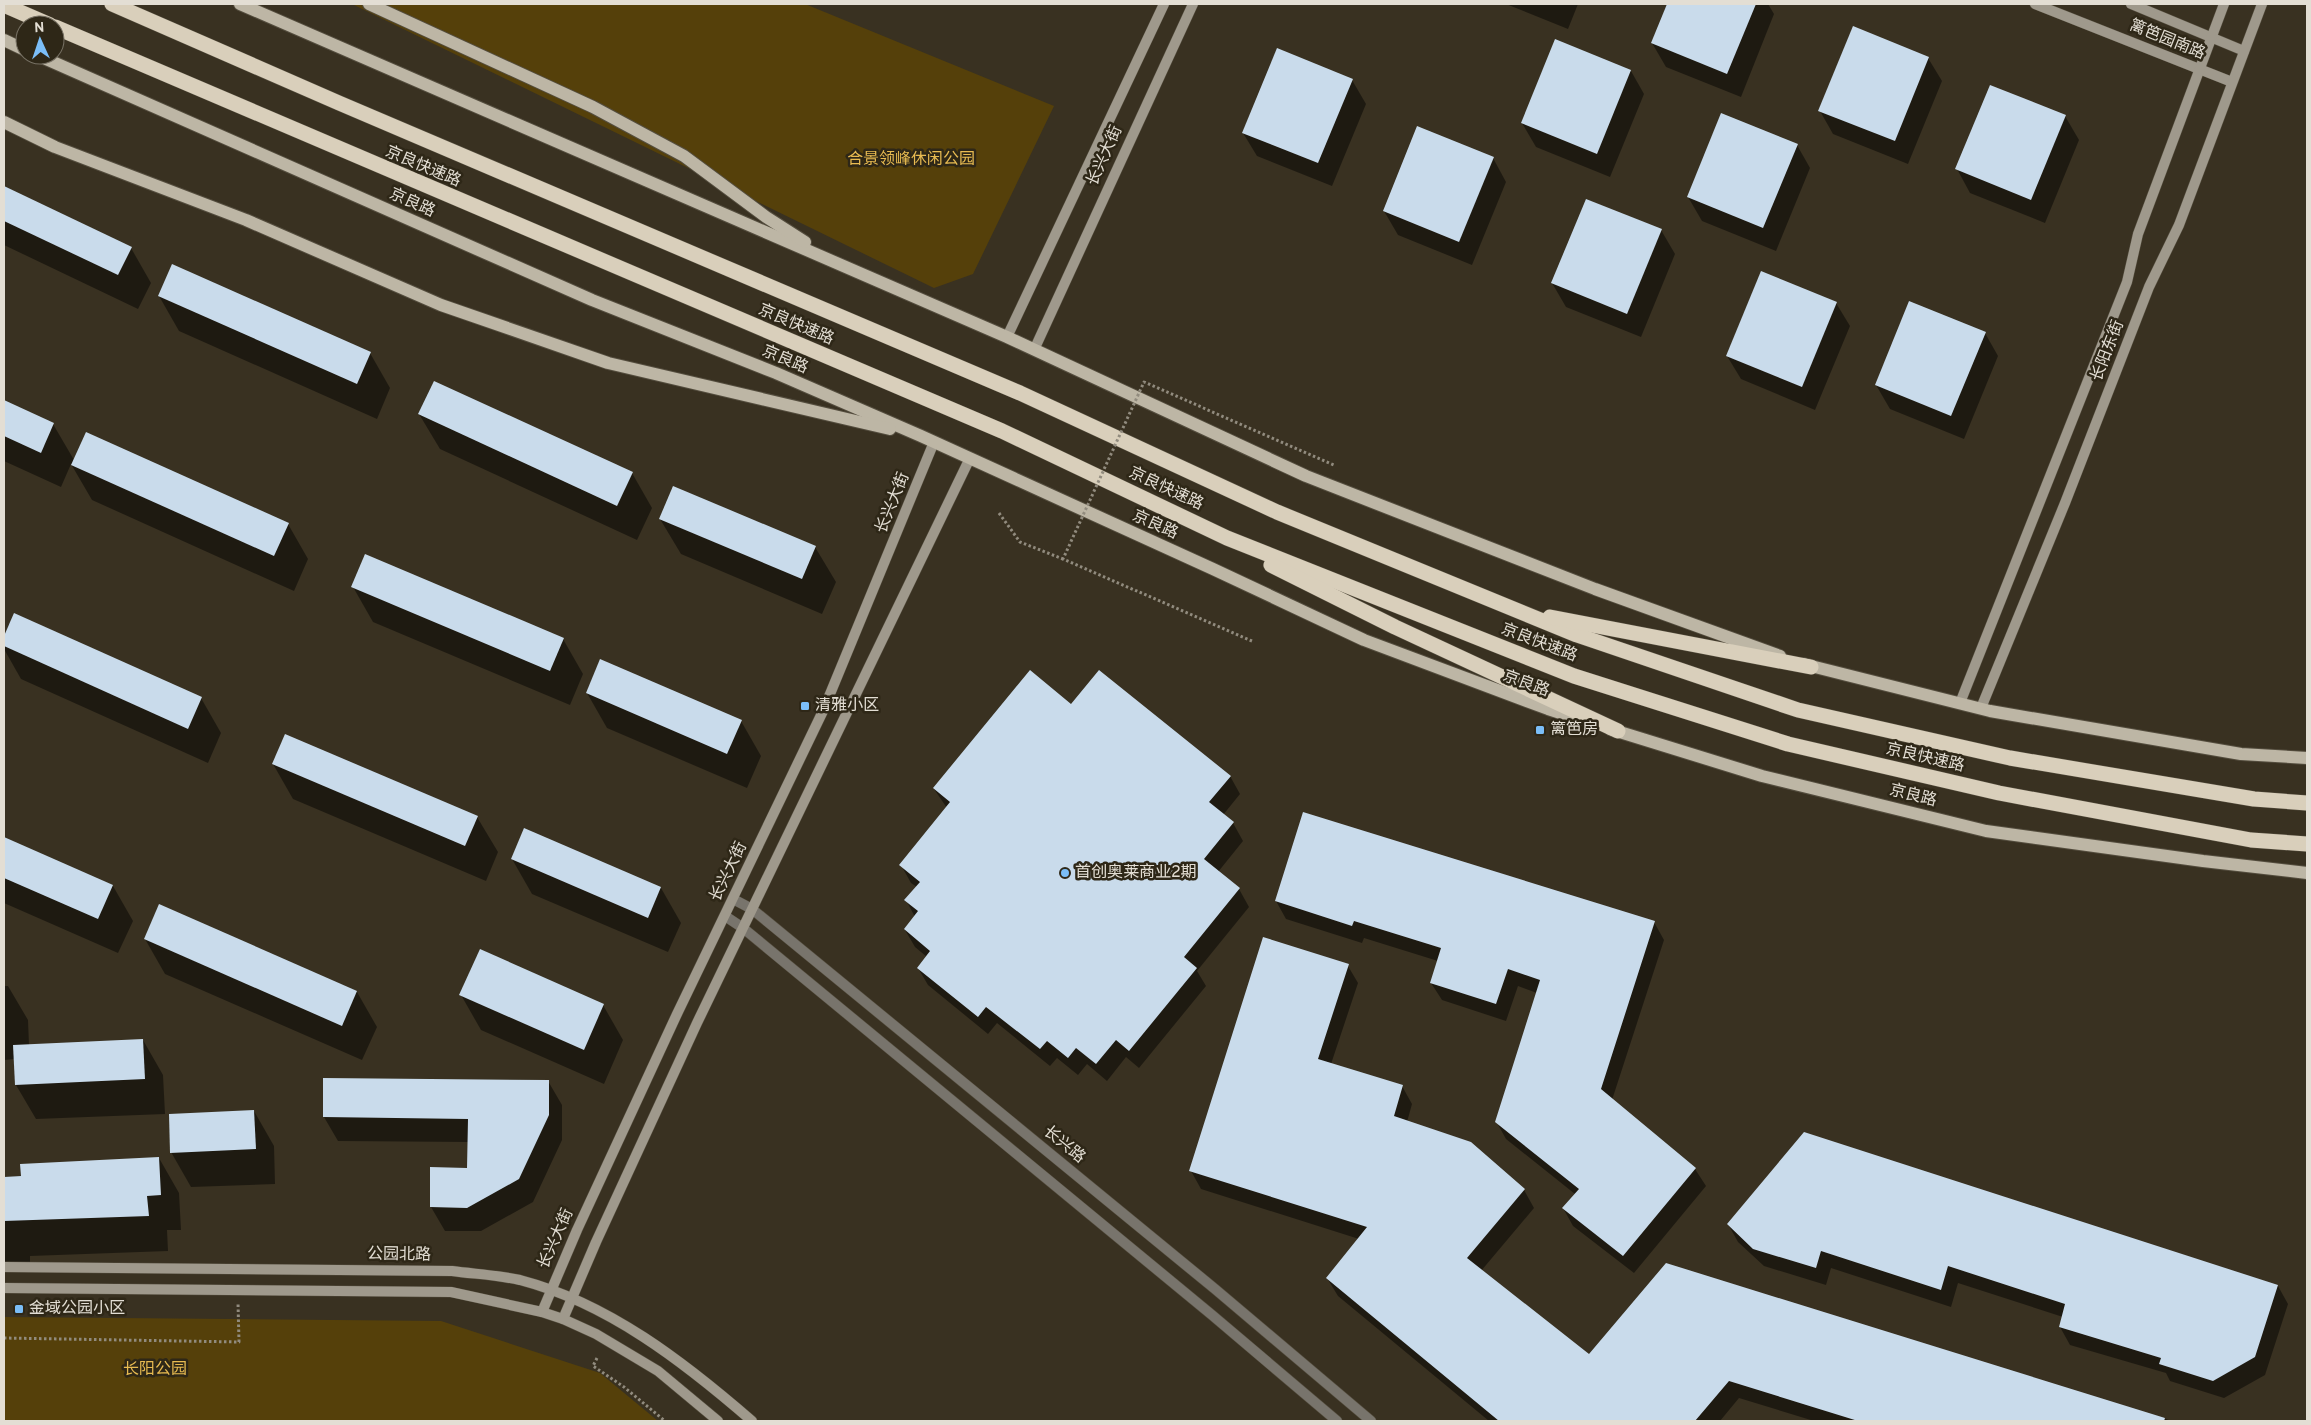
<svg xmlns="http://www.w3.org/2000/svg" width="2311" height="1425" viewBox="0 0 2311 1425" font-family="Overpass,'Noto Sans SC',sans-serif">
<rect width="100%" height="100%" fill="#393121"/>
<g fill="#55400a">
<path d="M352,4H805L1054,106L973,274L934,288Z"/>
<path d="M4,1317L441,1321L600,1373L658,1421H4Z"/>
</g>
<g fill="#0007">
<path d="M1506,4H1578L1568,29Z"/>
<path d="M1668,4H1768L1774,14L1741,97L1666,67L1652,43Z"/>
<path d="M1928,58L1942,81L1908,164L1833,134L1820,111Z"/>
<path d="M1631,71L1644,94L1610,177L1536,147L1522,123Z"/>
<path d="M1352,80L1366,104L1332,186L1257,156L1243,133Z"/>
<path d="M2065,116L2079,140L2045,223L1970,193L1957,169Z"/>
<path d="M1797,145L1810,168L1776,251L1702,221L1688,197Z"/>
<path d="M1493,158L1506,182L1472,265L1398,235L1384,211Z"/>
<path d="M4,188L131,248L151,283L138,309L4,245Z"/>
<path d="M1661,230L1675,254L1641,337L1566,307L1552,283Z"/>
<path d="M159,296L370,353L390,388L377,419L179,331Z"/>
<path d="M1836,303L1850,326L1815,410L1741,379L1727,356Z"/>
<path d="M1985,333L1998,356L1964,439L1890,409L1876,385Z"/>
<path d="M4,401L53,424L74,460L288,524L308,559L294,591L92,500L71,464L61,487L4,461Z"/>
<path d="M419,414L632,473L652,508L637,540L440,449Z"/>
<path d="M660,519L815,547L836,582L822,614L681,554Z"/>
<path d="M353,587L563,639L583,674L570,705L373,622Z"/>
<path d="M15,614L201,698L221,733L208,763L21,679L4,649V639Z"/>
<path d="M587,693L741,721L761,756L747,788L607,728Z"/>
<path d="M1071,706L1230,776L1240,794L1223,815L1233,823L1243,841L1218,872L1239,889L1249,907L1197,971L1206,986L1139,1068L1126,1057L1107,1081L1087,1064L1078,1075L1057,1058L1050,1066L997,1023L988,1034L928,985L918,968L927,957L915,947L905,930L915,917L906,900L917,887L911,883L901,865L947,808L934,789Z"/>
<path d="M273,764L477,817L498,852L486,881L293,799Z"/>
<path d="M4,838L113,886L133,921L118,953L4,903Z"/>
<path d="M512,859L661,888L681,923L668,952L532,894Z"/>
<path d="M1276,901L1654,922L1664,940L1612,1100L1695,1169L1706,1186L1634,1273L1573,1226L1563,1208L1575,1194L1506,1139L1496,1121L1537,993L1518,986L1506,1021L1442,1000L1431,983L1438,961L1364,938L1362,943L1286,919Z"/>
<path d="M159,906L357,992L377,1027L362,1060L165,974L145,939Z"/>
<path d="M1348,966L1358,983L1331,1064L1402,1086L1412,1104L1407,1122L1524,1190L1534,1208L1481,1271L1589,1356L1666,1265L2172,1421H1814L1739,1398L1720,1421H1489L1338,1296L1327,1278L1359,1239L1201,1189L1191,1171Z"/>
<path d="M4,986H8L28,1020L29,1045L143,1040L163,1075L165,1114L36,1119L16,1085L15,1059L4,1060Z"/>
<path d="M461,995L603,1005L623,1040L604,1084L481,1030Z"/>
<path d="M548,1081L562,1105V1140L533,1202L481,1231H445L431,1207L468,1169L469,1142L338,1141L324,1117Z"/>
<path d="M254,1111L274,1146L275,1184L191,1187L171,1152Z"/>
<path d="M159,1158L179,1193L181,1230H167L168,1251L30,1256V1263L4,1264V1178Z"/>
<path d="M1728,1224L2278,1286L2288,1304L2265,1375L2224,1398L2170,1381L2166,1373L2070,1345L2060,1327L2063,1317L1958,1283L1951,1307L1831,1268L1826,1285L1764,1266L1738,1242Z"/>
</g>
<g fill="#c9dbeb">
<path d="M1667,4H1756L1727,74L1651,43Z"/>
<path d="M1853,26L1929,57L1895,141L1818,111Z"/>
<path d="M1555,39L1631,70L1597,154L1521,123Z"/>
<path d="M1277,48L1353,79L1318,163L1242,133Z"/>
<path d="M1990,85L2066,115L2031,200L1955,169Z"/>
<path d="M1721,113L1798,144L1763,228L1687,197Z"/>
<path d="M1417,126L1494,157L1459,242L1383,211Z"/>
<path d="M4,186L132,247L118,275L4,221Z"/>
<path d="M1586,199L1662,229L1627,314L1551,283Z"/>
<path d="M172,264L371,352L357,384L158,296Z"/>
<path d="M1761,271L1837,302L1802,387L1726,356Z"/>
<path d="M1909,301L1986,332L1951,416L1875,385Z"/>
<path d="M434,381L633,472L617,506L418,414Z"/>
<path d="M4,400L54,423L41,453L4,436Z"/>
<path d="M86,432L289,523L274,556L71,465Z"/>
<path d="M673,486L816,546L802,579L659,519Z"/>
<path d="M365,554L564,638L550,671L351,587Z"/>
<path d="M14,613L202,697L188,729L4,646V636Z"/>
<path d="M600,659L742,720L727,754L586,693Z"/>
<path d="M1030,670L1071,704L1099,670L1231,776L1209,802L1234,822L1204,859L1240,888L1184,957L1197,968L1129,1051L1116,1040L1096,1064L1076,1048L1068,1058L1047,1041L1040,1049L986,1007L978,1017L917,968L930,951L904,929L918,911L904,900L920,882L899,865L950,802L933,788Z"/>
<path d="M285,734L478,816L465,846L272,764Z"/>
<path d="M1303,812L1655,921L1601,1089L1696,1168L1623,1256L1562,1208L1579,1189L1495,1122L1540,980L1508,969L1496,1004L1430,983L1441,948L1354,921L1352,926L1275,901Z"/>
<path d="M524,828L661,887L648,918L511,859Z"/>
<path d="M4,837L113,885L98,919L4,878Z"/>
<path d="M159,904L357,991L342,1026L144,939Z"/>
<path d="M1263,937L1349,964L1318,1059L1403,1085L1394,1116L1471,1142L1525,1189L1467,1258L1589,1354L1666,1263L2165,1418L2164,1421H1858L1729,1381L1695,1421H1499L1326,1278L1367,1227L1189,1171Z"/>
<path d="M480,949L604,1004L584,1050L459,995Z"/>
<path d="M143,1039L145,1079L15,1085L13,1045Z"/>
<path d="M323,1078L549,1080V1115L519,1179L467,1208L430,1207V1167L467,1168L468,1119L323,1117Z"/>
<path d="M254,1110L256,1149L170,1153L169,1114Z"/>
<path d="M1804,1132L2278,1285L2255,1357L2213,1381L2159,1364L2161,1358L2059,1327L2065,1304L1948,1266L1941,1290L1821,1251L1816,1268L1753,1249L1727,1224Z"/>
<path d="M159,1157L161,1195L147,1196L149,1216L4,1221V1177L21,1176L20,1164Z"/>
</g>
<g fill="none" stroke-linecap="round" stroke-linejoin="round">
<defs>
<g id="street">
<path d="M733,899L752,909L1215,1289L1371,1421"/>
<path d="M725,916L743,928L1212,1315L1337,1421"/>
</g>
<g id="secondary">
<path d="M2035,4L2232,82"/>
<path d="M2131,4L2244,51"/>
<path d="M1007,337L1164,4"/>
<path d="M1034,350L1193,4"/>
<path d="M1960,703L2127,282L2138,234L2224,4"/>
<path d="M1981,708L2065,503L2149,287L2179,225L2262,4"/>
<path d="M4,1267L452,1271C474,1274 498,1275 520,1280C608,1303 684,1362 752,1421"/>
<path d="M4,1288L451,1292L542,1312L563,1319L596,1334L658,1371L718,1421"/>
<path d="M542,1312L577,1230L677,1014L823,711L934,442"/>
<path d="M563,1319L596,1242L697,1023L970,458"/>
</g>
<g id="primary">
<path d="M240,4L1007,337L1306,476L1595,589L1780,656"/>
<path d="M369,4L593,107L684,156L766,217L805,242"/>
<path d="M4,40L25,50"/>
<path d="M37,55L592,300L776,373L921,436L1213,569L1364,640L1548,709L1582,720"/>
<path d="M4,122L55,147L246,220L441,305L608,363L890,429"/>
<path d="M1803,664L1990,711L2241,754L2307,758"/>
<path d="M1610,729L1762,776L1986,831L2203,861L2307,873"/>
</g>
<g id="highway">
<path d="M112,4L339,103L1020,393L1277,512L1577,635L1798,710L2010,758L2254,799L2307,803"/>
<path d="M4,5L50,25"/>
<path d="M55,27L1002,431L1227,538L1574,676L1788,744L1999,793L2251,840L2307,844"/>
<path d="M1271,565L1395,627L1618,731"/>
<path d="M1550,617L1811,667"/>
</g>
</defs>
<use href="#street" stroke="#544d3e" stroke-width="11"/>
<use href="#secondary" stroke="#544d3e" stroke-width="11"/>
<use href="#primary" stroke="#544d3e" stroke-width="14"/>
<use href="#highway" stroke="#544d3e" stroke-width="16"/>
<g stroke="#918b7e" stroke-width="3" stroke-dasharray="2.5 2.5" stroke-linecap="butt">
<path d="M999,513L1020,542L1063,559"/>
<path d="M4,1338L239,1342L238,1303"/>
<path d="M597,1358L593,1366L624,1387L665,1421"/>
</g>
<use href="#street" stroke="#78746c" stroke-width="10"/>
<use href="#secondary" stroke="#9f998c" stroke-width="10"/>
<use href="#primary" stroke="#bdb6a5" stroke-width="12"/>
<use href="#highway" stroke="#d9cfbb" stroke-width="15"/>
<path stroke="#918b7e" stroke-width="3" stroke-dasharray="2.5 2.5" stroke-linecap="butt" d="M1252,641L1063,559L1144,382L1334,465"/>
</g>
<g fill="#7bbef8" stroke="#2e2717" stroke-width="2">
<rect x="800" y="701" width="10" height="10" rx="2.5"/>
<rect x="1535" y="725" width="10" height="10" rx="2.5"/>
<circle cx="1065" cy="873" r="5"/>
<rect x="14" y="1304" width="10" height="10" rx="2.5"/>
</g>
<g text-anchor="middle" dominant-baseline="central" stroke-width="5" stroke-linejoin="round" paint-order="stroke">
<g font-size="16" fill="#e3ded4" stroke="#2e2717">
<text transform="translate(2167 40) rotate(22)">篱笆园南路</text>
<text transform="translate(1105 156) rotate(-66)">长兴大街</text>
<text transform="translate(423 167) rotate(23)">京良快速路</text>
<text transform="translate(412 203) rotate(24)">京良路</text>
<text transform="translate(796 325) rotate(23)">京良快速路</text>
<text transform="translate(2108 351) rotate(-69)">长阳东街</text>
<text transform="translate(785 360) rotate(23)">京良路</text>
<text transform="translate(1166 489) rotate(25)">京良快速路</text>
<text transform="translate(893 503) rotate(-68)">长兴大街</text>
<text transform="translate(1155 525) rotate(24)">京良路</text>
<text transform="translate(1539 643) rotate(21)">京良快速路</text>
<text transform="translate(1526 684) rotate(20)">京良路</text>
<text transform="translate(1925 758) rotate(13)">京良快速路</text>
<text transform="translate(1913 796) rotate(14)">京良路</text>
<text transform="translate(729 872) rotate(-64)">长兴大街</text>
<text transform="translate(1064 1145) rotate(39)">长兴路</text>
<text transform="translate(556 1239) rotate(-66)">长兴大街</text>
<text transform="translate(399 1255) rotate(1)">公园北路</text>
</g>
<g font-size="16" fill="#e8bb51" stroke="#2e2717">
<text x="911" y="160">合景领峰休闲公园</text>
<text x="155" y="1370">长阳公园</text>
</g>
<g font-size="16" fill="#e3ded4" stroke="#2e2717" text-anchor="start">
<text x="815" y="706">清雅小区</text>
<text x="1550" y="730">篱笆房</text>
<text x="1075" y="873">首创奥莱商业2期</text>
<text x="29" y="1309">金域公园小区</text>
</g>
</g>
<rect width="2311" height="1425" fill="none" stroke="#e3ded4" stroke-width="10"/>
<g transform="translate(40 40) rotate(357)"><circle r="24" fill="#2e2717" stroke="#767063"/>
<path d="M0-4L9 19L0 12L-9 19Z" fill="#7bbef8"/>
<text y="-8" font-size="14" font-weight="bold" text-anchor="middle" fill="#e3ded4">N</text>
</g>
</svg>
